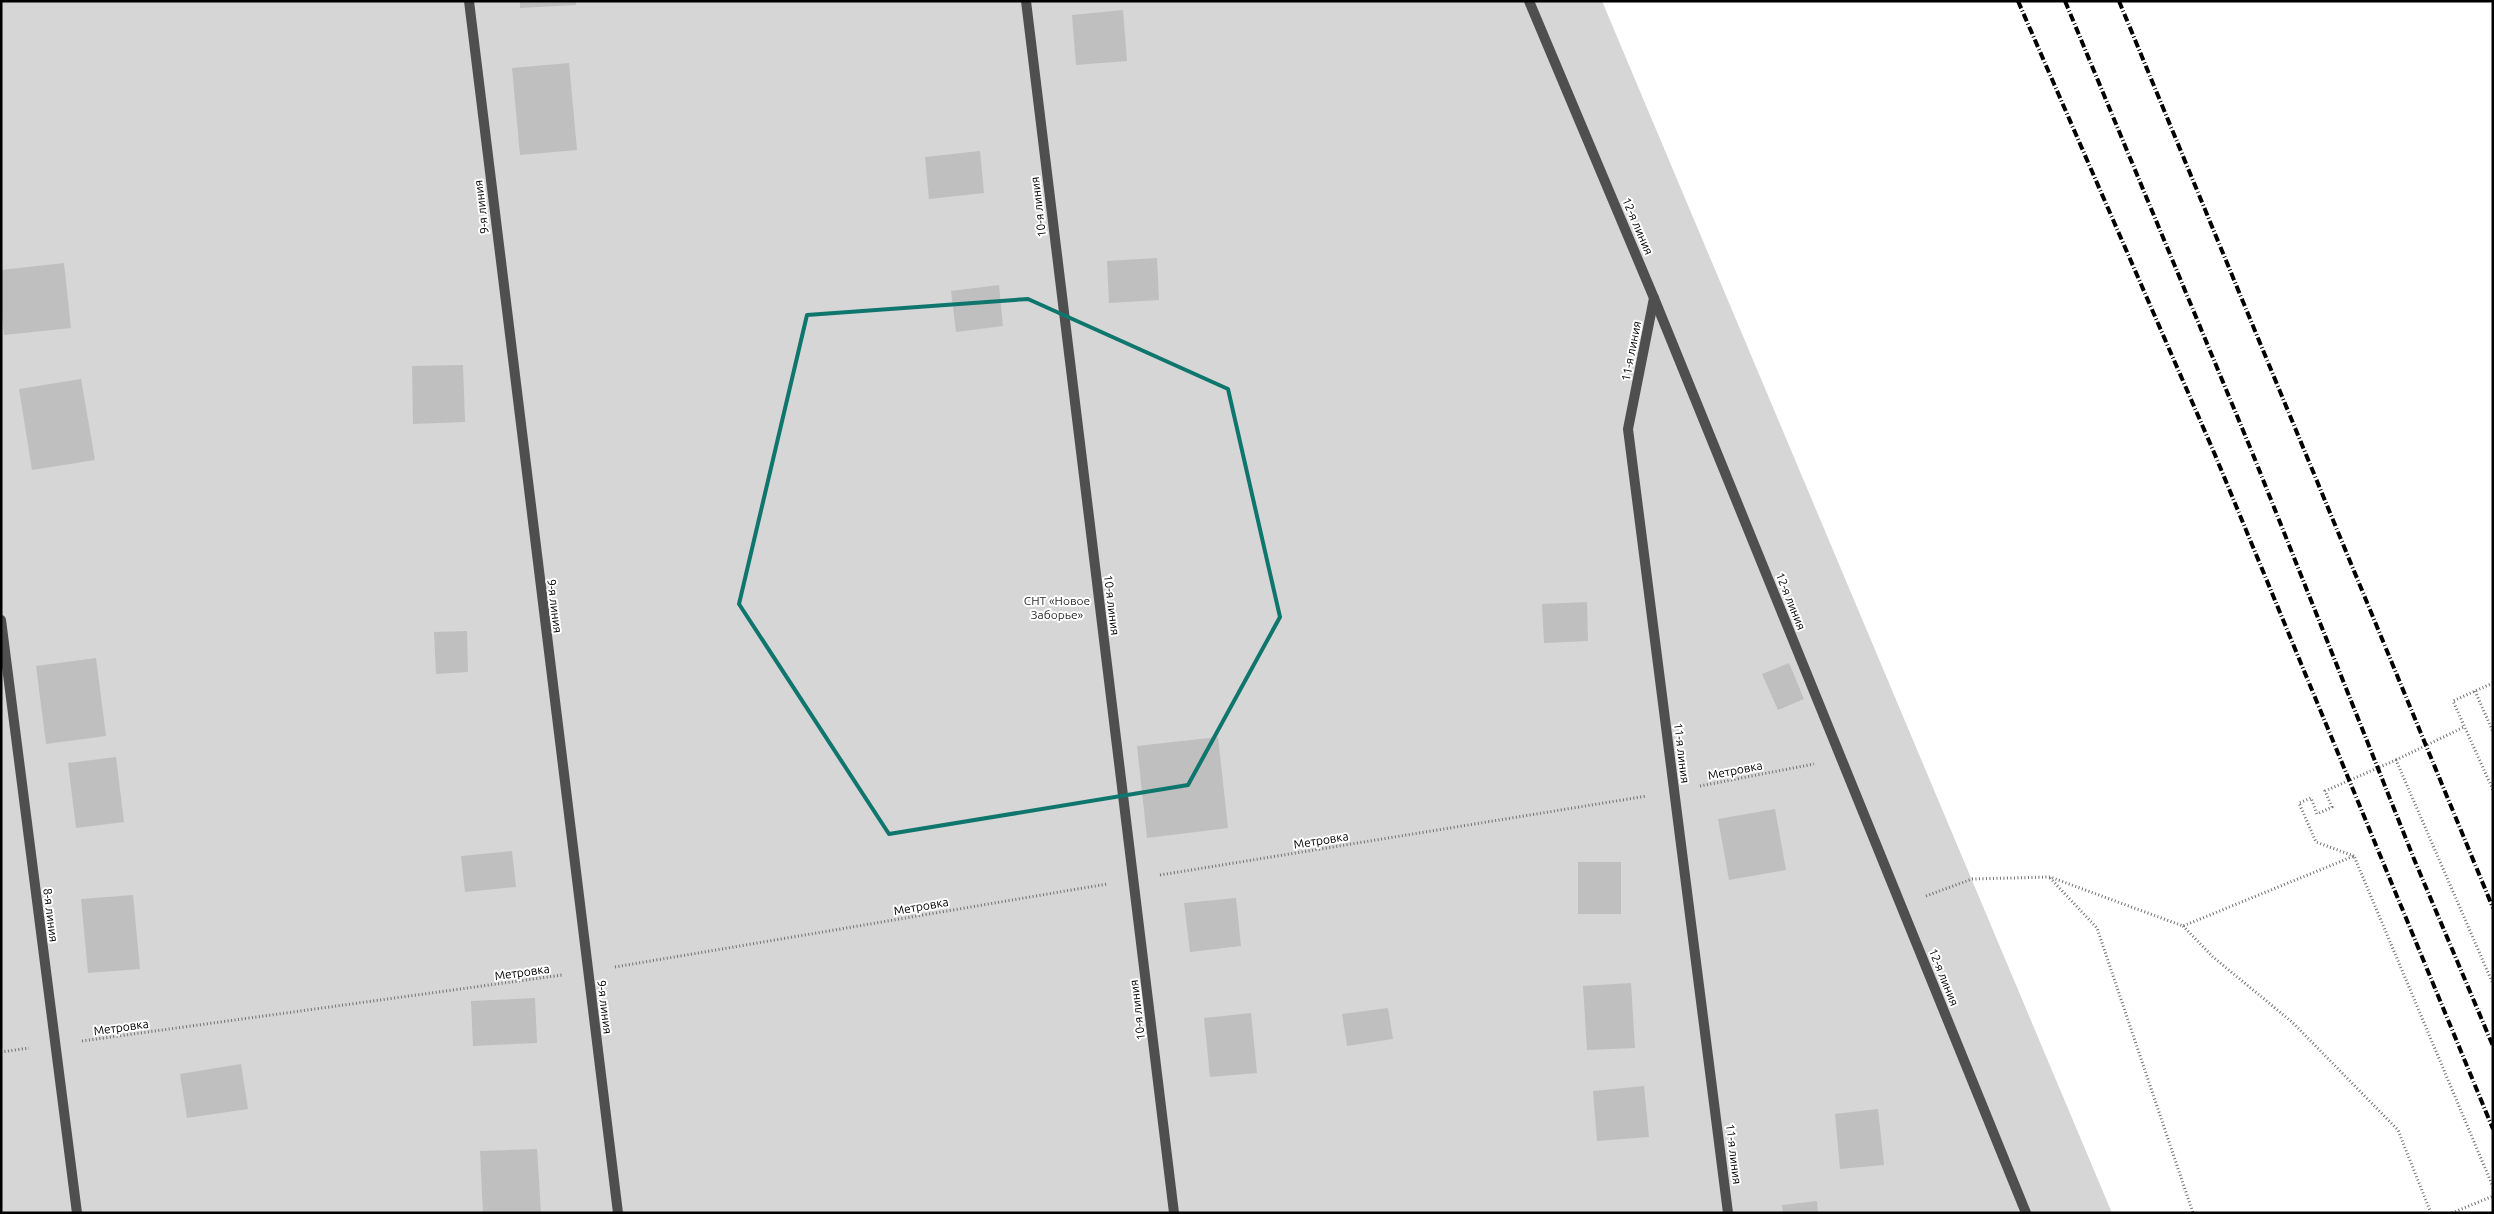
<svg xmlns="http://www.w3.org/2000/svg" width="2494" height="1214" viewBox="0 0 2494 1214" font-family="Ubuntu,sans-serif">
<rect width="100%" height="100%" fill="#fff"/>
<path fill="#d6d6d6" d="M1,1H1602L2112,1213H1Z"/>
<g fill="#bfbfbf">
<path d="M520,1H576V5L520,8Z"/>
<path d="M1123,10L1127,61L1076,65L1072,15Z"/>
<path d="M569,63L577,150L520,155L512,68Z"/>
<path d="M980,151L984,193L929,199L925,157Z"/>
<path d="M1157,258L1159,300L1109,303L1107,261Z"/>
<path d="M64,263L71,328L4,335L1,306V270Z"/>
<path d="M999,285L1003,326L956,332L951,291Z"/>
<path d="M463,365L465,422L413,424L412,366Z"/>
<path d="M81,379L95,460L32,470L19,389Z"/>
<path d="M1587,602L1588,641L1544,643L1542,604Z"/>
<path d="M467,631L468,672L436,674L434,632Z"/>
<path d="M96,658L106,736L46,744L36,666Z"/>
<path d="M1789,663L1804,699L1778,710L1762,674Z"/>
<path d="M1218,737L1228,828L1147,838L1137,746Z"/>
<path d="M116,757L124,822L76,828L68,763Z"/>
<path d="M1775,809L1786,870L1729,880L1718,819Z"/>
<path d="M512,851L516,887L465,892L461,856Z"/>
<rect x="1578" y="862" width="43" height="52"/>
<path d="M133,895L140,969L88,973L81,899Z"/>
<path d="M1236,898L1241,946L1190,952L1184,903Z"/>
<path d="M1631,983L1635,1048L1587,1050L1583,986Z"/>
<path d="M535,998L537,1043L473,1046L471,1001Z"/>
<path d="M1388,1008L1393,1039L1347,1046L1342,1014Z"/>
<path d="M1251,1013L1257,1073L1210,1077L1204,1018Z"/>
<path d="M241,1064L248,1109L187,1118L180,1074Z"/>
<path d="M1644,1086L1649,1137L1597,1141L1593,1091Z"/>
<path d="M1878,1109L1884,1165L1840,1169L1835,1114Z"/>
<path d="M537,1149L541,1213H483L480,1151Z"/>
<path d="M1817,1201L1818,1213H1783L1782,1205Z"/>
</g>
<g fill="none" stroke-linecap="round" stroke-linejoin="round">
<g stroke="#717171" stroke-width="3" stroke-dasharray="1 2.5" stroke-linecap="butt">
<path d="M2493,683L2453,701L2493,790"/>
<path d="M2475,691L2493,732"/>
<path d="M2396,760L2464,727"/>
<path d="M1700,786L1814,764"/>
<path d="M2354,856L2316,842L2299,803L2311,798L2317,814L2332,807L2325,791L2396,760L2493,984"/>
<path d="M1160,875L1647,796"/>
<path d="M2050,878L2097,928L2193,1213"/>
<path d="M1926,896L1972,879L2050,877L2183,926L2354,856L2493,1187"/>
<path d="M2183,926L2213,957L2292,1022L2398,1130L2431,1213"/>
<path d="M615,967L1107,884"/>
<path d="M82,1041L562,975"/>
<path d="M1,1052L29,1048"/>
<path d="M2452,1213L2493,1196"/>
</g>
<g stroke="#4f4f4f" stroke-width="10">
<path d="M469,1L618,1213"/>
<path d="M1026,1L1174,1213"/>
<path d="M1654,298L1628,429L1728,1213"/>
<path d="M1,620L77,1213"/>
</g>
<path stroke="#4f4f4f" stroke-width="10" d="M1529,1L1654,298L2026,1213"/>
<g stroke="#000" stroke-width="4" stroke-dasharray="8 2.5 1 2.5" stroke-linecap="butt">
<path d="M2018,1L2213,450L2493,1129"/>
<path d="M2065,1L2252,452L2414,859L2493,1046"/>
<path d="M2119,1L2493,908"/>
</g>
</g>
<path fill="none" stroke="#0f766e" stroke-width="4" stroke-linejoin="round" d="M1028,299L1228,389L1280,617L1188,785L889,834L739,604L807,315Z"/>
<g text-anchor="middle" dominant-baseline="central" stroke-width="4" stroke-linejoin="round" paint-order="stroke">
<g font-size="12" fill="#000" stroke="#fff">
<text transform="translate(481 207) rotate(-97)">9-я линия</text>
<text transform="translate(1038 207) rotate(-97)">10-я линия</text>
<text transform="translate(1638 226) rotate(67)">12-я линия</text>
<text transform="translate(1631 351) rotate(-79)">11-я линия</text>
<text transform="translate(1791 601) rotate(68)">12-я линия</text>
<text transform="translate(1112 605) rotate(83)">10-я линия</text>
<text transform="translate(555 606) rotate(83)">9-я линия</text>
<text transform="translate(1682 753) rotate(83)">11-я линия</text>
<text transform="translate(1735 770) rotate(-11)">Метровка</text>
<text transform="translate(1321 840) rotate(-9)">Метровка</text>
<text transform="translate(921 906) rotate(-10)">Метровка</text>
<text transform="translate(51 915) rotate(83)">8-я линия</text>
<text transform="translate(522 972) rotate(-8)">Метровка</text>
<text transform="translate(1944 977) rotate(68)">12-я линия</text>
<text transform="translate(605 1007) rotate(83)">9-я линия</text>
<text transform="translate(1137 1010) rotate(-97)">10-я линия</text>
<text transform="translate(121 1027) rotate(-8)">Метровка</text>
<text transform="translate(1734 1154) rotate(83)">11-я линия</text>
</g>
<g font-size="12" fill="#2d2d2d" stroke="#fff">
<text x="1057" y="600">СНТ «Новое<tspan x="1057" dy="14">Заборье»</tspan></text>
</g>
</g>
<rect width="2494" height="1214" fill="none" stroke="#000000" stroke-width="5"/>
</svg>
